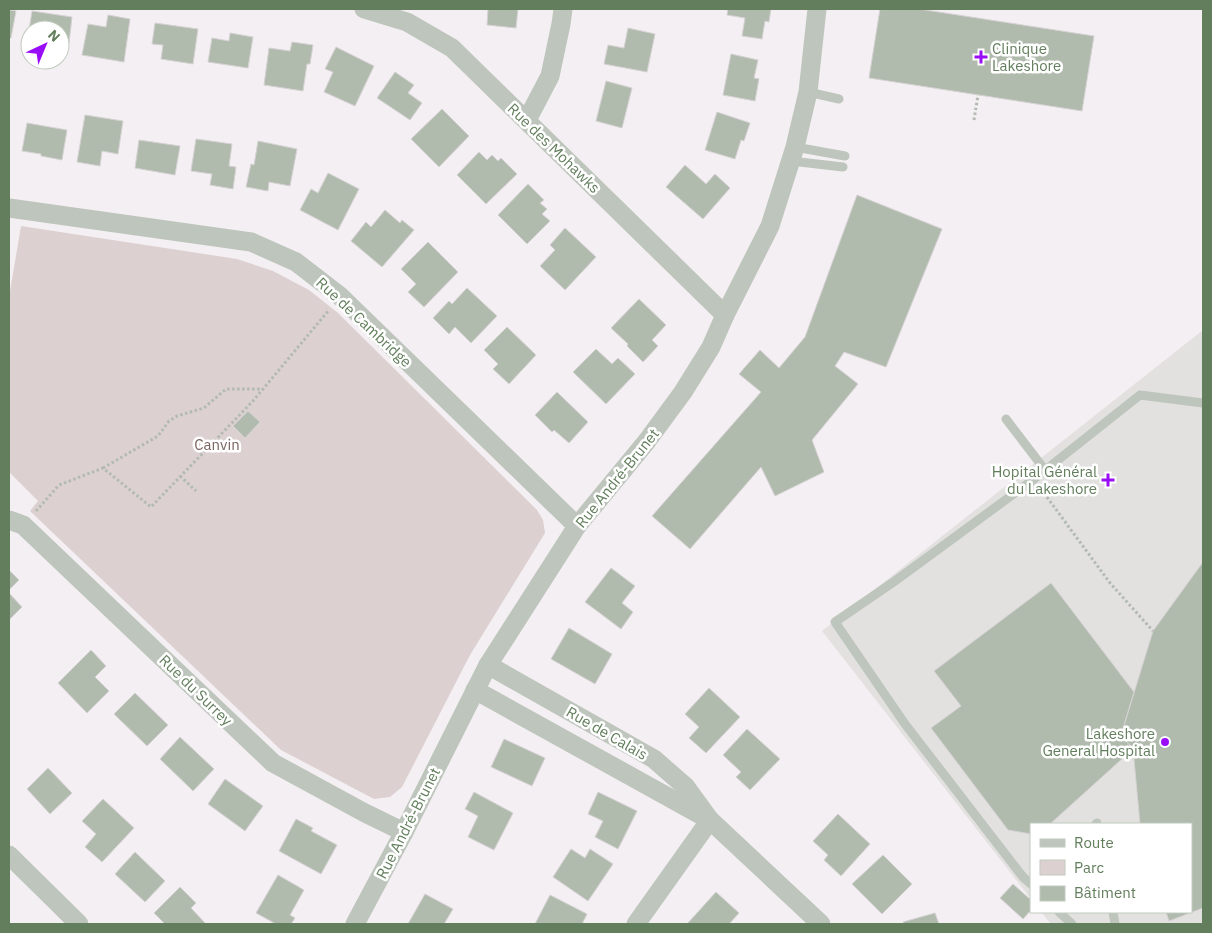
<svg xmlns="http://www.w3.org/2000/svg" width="1212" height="933" viewBox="0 0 1212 933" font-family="'IBM Plex Sans',sans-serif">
<rect width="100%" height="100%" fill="#f4eff2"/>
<path fill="#e2e1e0" d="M1203,330V924H1051L1041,912H1191V824H1031V899L822,631Z"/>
<path fill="#dcd1d0" d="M21,226L237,259L273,271L309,290L338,313L537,510L543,520L545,533L470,655L402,787L390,797L374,799L281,750L30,511L38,501L9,472V297Z"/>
<g fill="#b1bbad" stroke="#d5d2d4">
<path d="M488,9H518L516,28L487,25Z"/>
<path d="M728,9H771L769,22L765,21L762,39L742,36L745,18L727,15Z"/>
<path d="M880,9H919L1094,36L1082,111L869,78Z"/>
<path d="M9,10L16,11L11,38H9Z"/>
<path d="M32,11L72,17L69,43L60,42V30H30V38L28,37Z"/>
<path d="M108,15L130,19L124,62L82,55L88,24L106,27Z"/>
<path d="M155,23L198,29L193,64L161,59L163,45L152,44Z"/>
<path d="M628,28L655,34L647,72L604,64L608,45L624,48Z"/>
<path d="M230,33L253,37L248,68L208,62L212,38L229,41Z"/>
<path d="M292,42L313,45L310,64H307L303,91L264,85L269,48L290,51Z"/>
<path d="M336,47L374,66L355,106L324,92L333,72L325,69Z"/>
<path d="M731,54L758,60L754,78L759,79L755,101L723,95Z"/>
<path d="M395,72L414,85L408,93L422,103L410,120L377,98Z"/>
<path d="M606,81L632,88L622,128L596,121Z"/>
<path d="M442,109L469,136L439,167L411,139Z"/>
<path d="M717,112L750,123L744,141L741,140L735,159L705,150Z"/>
<path d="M85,115L123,121L118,154L102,151L100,166L77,162Z"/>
<path d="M27,123L67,130L62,160L41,156V154L22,151Z"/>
<path d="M196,139L232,144L229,166L236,167L233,189L210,185L212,174L191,171Z"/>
<path d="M139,140L180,146L175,175L135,168Z"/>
<path d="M258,141L297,149L290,186L269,182L268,191L246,187L251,164L254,165Z"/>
<path d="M479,152L487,160L492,155L498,161L501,158L517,174L486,204L457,175Z"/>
<path d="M685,165L706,184L715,174L730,188L703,219L666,187Z"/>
<path d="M328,173L359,189L338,230L300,210L311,189L318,193Z"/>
<path d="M528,184L544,200L540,203L547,209L542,214L550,221L527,244L498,215Z"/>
<path d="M857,195L942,229L886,367L844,352L835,366L858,384L812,440L824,472L775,496L761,467L690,549L652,516L761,392L739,374L760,350L779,368L805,337Z"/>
<path d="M385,210L400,223L402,220L414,230L382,267L351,241L366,222L371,227Z"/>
<path d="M565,228L596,257L565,290L540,266L555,250L550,245Z"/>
<path d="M428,242L458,272L424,307L408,292L416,284L401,269Z"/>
<path d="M467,288L497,316L471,343L455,327L449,334L433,318L449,301L452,304Z"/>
<path d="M639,299L666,325L652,340L658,346L643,362L627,346L628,344L611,328Z"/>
<path d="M507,327L536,355L509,384L493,369L498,364L484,350Z"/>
<path d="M596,349L612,364L618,358L635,374L606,404L573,372Z"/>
<path d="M557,392L588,422L569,443L554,430L552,432L535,415Z"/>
<path d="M248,411L260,422L245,438L233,426Z"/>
<path d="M1203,562V908L1169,921L1166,912H1191V824H1140L1133,749L1121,735L1153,631Z"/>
<path d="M611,568L635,586L622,603L633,612L621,629L585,602Z"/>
<path d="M9,570L19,580L9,590Z"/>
<path d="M1051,583L1134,692L1121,735L1133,749L1050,824H1031V834L1008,830L931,728L961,706L934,671Z"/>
<path d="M9,593L22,607L9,620Z"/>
<path d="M569,628L612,654L595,684L551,659Z"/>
<path d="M91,650L106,666L95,677L109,691L87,713L58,683Z"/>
<path d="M709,688L740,717L706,753L689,738L699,727L685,714Z"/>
<path d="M135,693L168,725L147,746L114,714Z"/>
<path d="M747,729L780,759L750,790L736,777L741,772L723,755Z"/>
<path d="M180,737L214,769L193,791L160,759Z"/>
<path d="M504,739L545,758L532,786L491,767Z"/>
<path d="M48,768L72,793L50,814L27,789Z"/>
<path d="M225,779L263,806L245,831L208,804Z"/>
<path d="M474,792L513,813L494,850L468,837L478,816L465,809Z"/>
<path d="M598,792L637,811L618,849L595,837L603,821L588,814Z"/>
<path d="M103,799L134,828L102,862L85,847L96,834L82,821Z"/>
<path d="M838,814L870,844L841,876L824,860L828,855L813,841Z"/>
<path d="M296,819L313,828L311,831L337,845L321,874L279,851Z"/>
<path d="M571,849L585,858L590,849L613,864L588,901L553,877Z"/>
<path d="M135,852L165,881L145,902L115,874Z"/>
<path d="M883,855L912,884L882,914L852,884Z"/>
<path d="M278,875L304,890L290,915L295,918L291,924H276L256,913Z"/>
<path d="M1013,884L1031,900V910L1023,919L1000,898Z"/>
<path d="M180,887L196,903L191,908L205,923L203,924H165L154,913Z"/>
<path d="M716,892L739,913L729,924H687Z"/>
<path d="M425,894L453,909L444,924H408Z"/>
<path d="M550,895L587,914L582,924H535Z"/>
<path d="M935,913L939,924H904L903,922Z"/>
</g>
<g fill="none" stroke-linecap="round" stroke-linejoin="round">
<g stroke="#b3bab2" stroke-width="3" stroke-dasharray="2.5 2.5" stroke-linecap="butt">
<path d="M974,120L978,95"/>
<path d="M103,468L158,436L169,421L177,416L204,408L226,389H263"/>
<path d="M180,476L196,491"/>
<path d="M1041,489L1110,583L1153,631"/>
<path d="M36,511L59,485L103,468L151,507L253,401L329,310"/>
</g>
<g stroke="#bdc5bc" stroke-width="9">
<path d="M808,92L839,99"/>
<path d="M795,147L845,156"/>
<path d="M791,161L843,167"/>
<path d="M1006,419L1045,470"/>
<path d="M1096,824L1097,823V824"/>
<path d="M1031,884L1023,877L905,724L835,622L895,581L1034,479L1140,395L1203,403"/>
<path d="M1059,912L1072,924"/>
<path d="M1113,912L1115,924"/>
</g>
<g stroke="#bdc5bc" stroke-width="19">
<path d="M364,9L407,22L452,48L725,315"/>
<path d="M527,120L550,76L561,24L563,9"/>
<path d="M9,208L251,242L296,262L340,296L577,526"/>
<path d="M9,520L23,525L273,763L365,813L404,832"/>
<path d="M488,665L654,759L686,787L710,820L821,924"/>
<path d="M475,690L706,818"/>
<path d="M9,855L79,924"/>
<path d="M355,924L404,832L488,665L577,526L647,441L683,392L711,347L725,315L770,226L795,147L808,92L817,9"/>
<path d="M636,924L710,820"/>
</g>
</g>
<g fill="#990ef6" stroke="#fff" stroke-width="2">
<path d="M978.5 49.5h5v5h5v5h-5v5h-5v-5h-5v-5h5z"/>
<path d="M1105.5 472.5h5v5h5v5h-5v5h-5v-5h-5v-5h5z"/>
<circle cx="1165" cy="742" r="5"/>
</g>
<g text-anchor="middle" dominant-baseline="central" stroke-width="5" stroke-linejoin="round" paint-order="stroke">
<g font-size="15" fill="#627e5c" stroke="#fff" text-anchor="end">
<text x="992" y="48" text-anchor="start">Clinique<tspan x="992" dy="17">Lakeshore</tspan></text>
<text x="1097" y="471">Hopital Général<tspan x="1097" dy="17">du Lakeshore</tspan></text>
<text x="1155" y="733">Lakeshore<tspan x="1155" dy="17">General Hospital</tspan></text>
</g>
<g font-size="15" fill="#627e5c" stroke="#fff">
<text transform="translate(554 148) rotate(44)">Rue des Mohawks</text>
<text transform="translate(364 322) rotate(43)">Rue de Cambridge</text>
<text transform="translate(617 478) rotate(-51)">Rue André-Brunet</text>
<text transform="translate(196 690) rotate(44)">Rue du Surrey</text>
<text transform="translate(607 733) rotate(30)">Rue de Calais</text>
<text transform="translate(408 823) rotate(-63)">Rue André-Brunet</text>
</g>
<g font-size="15" fill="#7a645f" stroke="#fff">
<text x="217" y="444">Canvin</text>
</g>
</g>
<rect width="1212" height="933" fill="none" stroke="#627e5c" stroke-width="20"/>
<rect x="1030" y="823" width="162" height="90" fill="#ffffff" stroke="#c0cbbe"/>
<rect x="1040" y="839" width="25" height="8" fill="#bdc5bc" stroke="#c0cbbe"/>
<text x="1074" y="848" font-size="15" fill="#627e5c">Route</text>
<rect x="1040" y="860" width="25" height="15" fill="#dcd1d0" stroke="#c0cbbe"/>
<text x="1074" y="873" font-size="15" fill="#627e5c">Parc</text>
<rect x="1040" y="886" width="25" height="15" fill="#b1bbad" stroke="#c0cbbe"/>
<text x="1074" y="898" font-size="15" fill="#627e5c">Bâtiment</text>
<g transform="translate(45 45) rotate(44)"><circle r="24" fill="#ffffff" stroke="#c0cbbe"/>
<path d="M0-4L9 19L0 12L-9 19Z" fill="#990ef6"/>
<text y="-8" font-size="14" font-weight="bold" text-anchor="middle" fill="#627e5c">N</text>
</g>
</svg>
